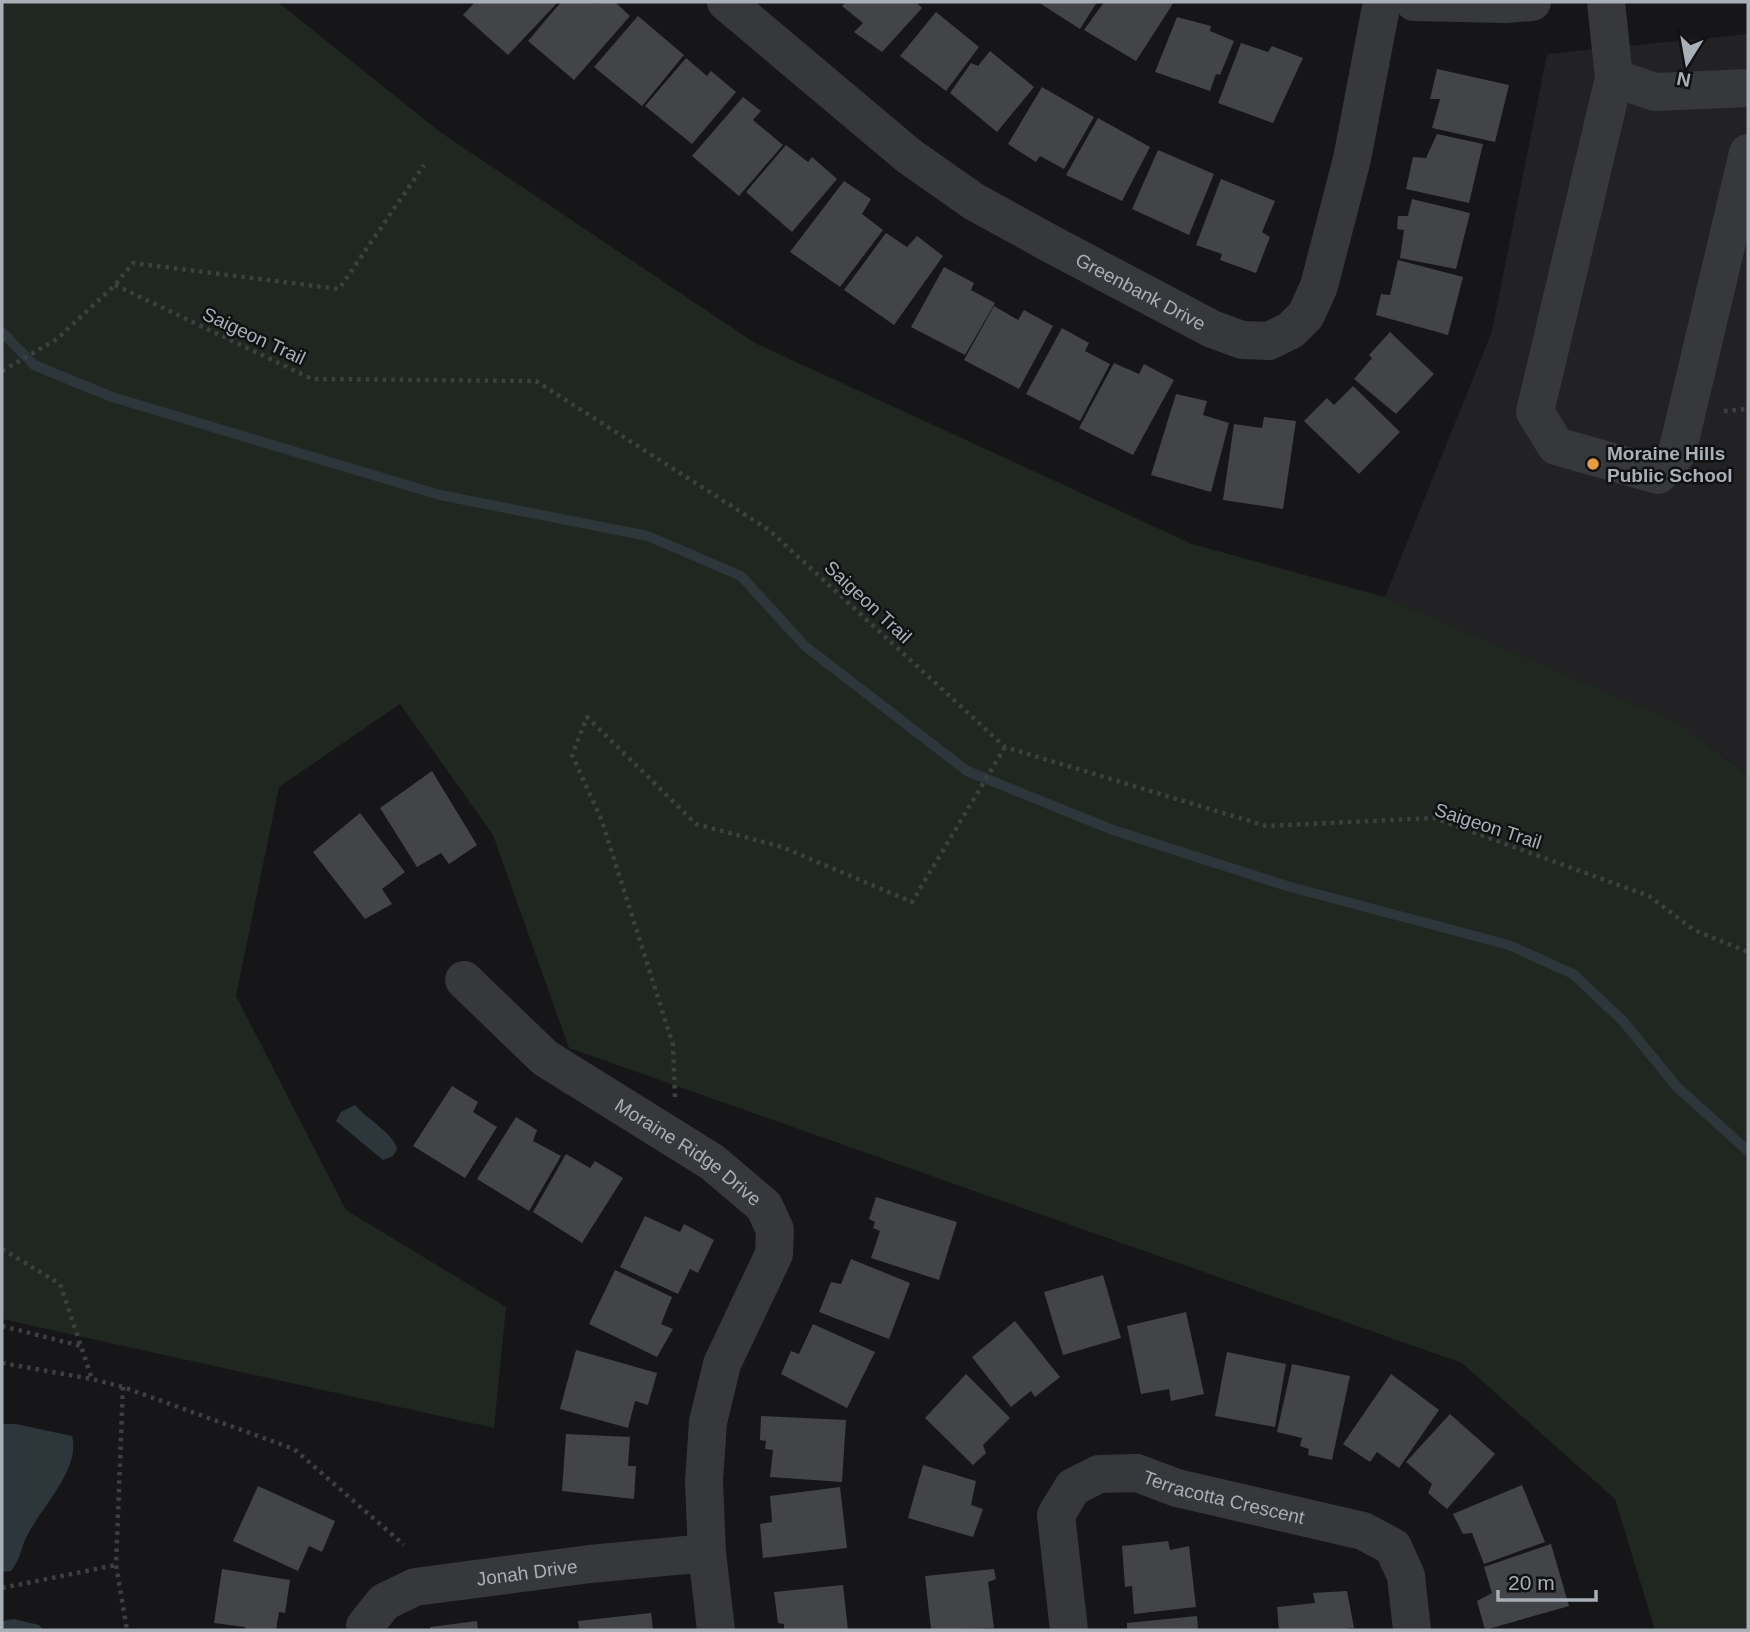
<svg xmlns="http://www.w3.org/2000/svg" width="1750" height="1632" viewBox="0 0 1750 1632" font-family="Helvetica,sans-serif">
<rect width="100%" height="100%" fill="#161618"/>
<path fill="#222224" d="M1748,34V775L1677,722L1385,597L1492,331L1547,54Z"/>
<path fill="#202720" d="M2,2H278L440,132L755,343L1192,544L1385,597L1677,722L1748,775V1630H1655L1615,1499L1462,1363L569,1048L493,835L400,704L279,787L236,996L346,1210L506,1307L494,1428L2,1319Z"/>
<g fill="#2d363b">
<path d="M355,1105C366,1118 395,1135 397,1149L393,1156L383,1160L336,1121L341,1112Z"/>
<path d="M2,1424H16L72,1436C81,1467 44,1505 29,1532C21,1545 22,1557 11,1571L2,1572Z"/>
<path d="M14,1619L39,1625L44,1630H2V1621Z"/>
</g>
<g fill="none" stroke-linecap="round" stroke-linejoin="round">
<path stroke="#2d363b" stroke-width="10" d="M2,332L34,365L112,397L440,495L648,536L741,576L805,646L967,771L1113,830L1287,886L1509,945L1573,974L1623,1021L1678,1088L1748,1151"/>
</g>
<g fill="#434447">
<path d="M475,2H558L508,55L463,15Z"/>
<path d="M561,2H592L595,4L597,2H615L630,16L574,80L528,41Z"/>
<path d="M846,2H916L922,8L882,52L854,32L863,23L842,6Z"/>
<path d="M1038,2H1097L1080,29Z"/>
<path d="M1104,2H1174L1136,61L1084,30Z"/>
<path d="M936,12L979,47L946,91L900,56Z"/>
<path d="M638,16L684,55L642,106L594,67Z"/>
<path d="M1177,17L1211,26L1210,31L1234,41L1220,75L1216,74L1210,91L1155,72Z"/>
<path d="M1241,43L1268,52L1272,46L1303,58L1273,123L1218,103Z"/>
<path d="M990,51L1034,87L997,132L950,93L971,63L978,66Z"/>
<path d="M686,58L707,76L711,71L736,92L692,144L645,106Z"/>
<path d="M1437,69L1509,85L1495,142L1432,128L1440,99H1430Z"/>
<path d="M1042,87L1094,117L1064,169L1040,156L1036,162L1008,144Z"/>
<path d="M743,97L761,111L753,120L783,145L739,196L692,156Z"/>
<path d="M1098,118L1150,147L1122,201L1066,175Z"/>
<path d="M1437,134L1483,144L1469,203L1406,189L1413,157L1426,158Z"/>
<path d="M786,145L808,162L812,157L837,179L792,232L746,192Z"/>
<path d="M1158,150L1214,174L1189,235L1132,209Z"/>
<path d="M1221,179L1275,201L1262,232L1270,237L1256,273L1220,260L1222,254L1196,245Z"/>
<path d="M844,181L871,199L862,214L883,230L840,287L790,252Z"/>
<path d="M1412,199L1470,213L1456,269L1400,258L1404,230L1397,229L1398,216H1408Z"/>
<path d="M886,233L907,247L917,236L943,256L894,325L844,290Z"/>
<path d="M1398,260L1463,277L1448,335L1376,315L1381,294L1390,295Z"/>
<path d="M944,267L974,283L971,290L995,303L965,355L911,327Z"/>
<path d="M994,306L1018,320L1024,310L1053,326L1019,389L964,360Z"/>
<path d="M1062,328L1089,343L1085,351L1110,364L1080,421L1026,394Z"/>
<path d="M1390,332L1434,374L1396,414L1354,379L1372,358L1369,355Z"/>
<path d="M1114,363L1139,374L1144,364L1174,380L1133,455L1079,428Z"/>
<path d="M1353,386L1400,432L1359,474L1304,421L1327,398L1334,405Z"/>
<path d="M1176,394L1207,401L1203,415L1229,423L1211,492L1151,475Z"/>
<path d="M1264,417L1296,421L1283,509L1223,500L1234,424L1262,428Z"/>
<path d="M432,771L477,845L449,864L441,853L417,867L380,808Z"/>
<path d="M360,813L405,872L382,889L392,904L365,919L313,852Z"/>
<path d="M452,1086L478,1102L473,1112L497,1127L465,1178L413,1146Z"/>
<path d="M516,1117L537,1130L533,1141L561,1156L529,1211L477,1179Z"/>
<path d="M566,1154L590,1168L595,1161L623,1178L582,1243L533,1212Z"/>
<path d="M876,1197L957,1222L939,1280L871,1258L880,1231L873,1228L875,1222L869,1219Z"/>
<path d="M645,1216L680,1232L684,1224L714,1240L698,1273L690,1269L678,1294L620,1267Z"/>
<path d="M851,1259L910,1283L889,1339L819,1312L831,1282L841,1284Z"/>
<path d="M615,1270L672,1297L661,1324L673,1329L657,1357L589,1324Z"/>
<path d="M1103,1275L1121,1338L1063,1355L1044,1292Z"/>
<path d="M1186,1312L1204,1394L1171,1401L1169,1389L1141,1394L1127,1326Z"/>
<path d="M1015,1321L1060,1377L1035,1397L1031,1391L1011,1407L972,1357Z"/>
<path d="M813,1324L875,1352L847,1408L781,1374L791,1351L799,1354Z"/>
<path d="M576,1350L657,1373L648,1405L635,1401L628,1428L560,1409Z"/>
<path d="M1227,1352L1286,1364L1275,1427L1215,1416Z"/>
<path d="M1292,1364L1350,1376L1332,1460L1308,1455L1309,1449L1300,1446L1302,1438L1277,1432Z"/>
<path d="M966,1374L1010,1418L983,1445L986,1453L973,1465L925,1418Z"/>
<path d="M1391,1374L1439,1410L1399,1468L1377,1452L1370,1462L1343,1444Z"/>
<path d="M1450,1414L1495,1454L1447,1509L1428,1493L1432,1484L1406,1462Z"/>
<path d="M761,1416L846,1420L842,1482L770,1477L773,1450L765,1449L766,1441L760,1440Z"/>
<path d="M566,1434L630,1437L628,1466H636L634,1499L562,1491Z"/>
<path d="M923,1465L976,1481L971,1505L983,1509L973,1537L908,1518Z"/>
<path d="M1522,1485L1545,1542L1484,1564L1472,1533L1463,1534L1453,1514Z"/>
<path d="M258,1486L335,1521L322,1552L309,1546L298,1571L233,1541Z"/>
<path d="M840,1487L847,1548L763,1558L760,1524L772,1522L770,1496Z"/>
<path d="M1168,1541L1170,1550L1189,1546L1196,1607L1134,1614L1132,1586L1125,1587L1122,1546Z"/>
<path d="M1551,1544L1569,1606L1485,1630L1477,1601L1492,1593L1484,1567Z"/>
<path d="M222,1569L290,1580L285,1613L279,1612L276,1630H244L245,1627L214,1623Z"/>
<path d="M994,1569L996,1579L988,1582L994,1628L931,1630L925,1576Z"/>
<path d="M843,1585L848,1630H784V1624L778,1623L774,1592Z"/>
<path d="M1347,1591L1354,1628H1348V1630H1279L1277,1607L1315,1603L1313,1593Z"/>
<path d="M651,1613L653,1630H579L578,1621Z"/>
<path d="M1197,1616L1198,1630H1127V1623Z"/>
<path d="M477,1621L478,1630H430V1627Z"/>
</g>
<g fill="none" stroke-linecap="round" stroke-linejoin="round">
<g stroke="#3d4043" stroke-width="4.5" stroke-dasharray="3.5 5" stroke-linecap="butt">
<path d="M115,285L312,379L536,381L769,530L1005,747L1266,826L1434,818L1649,896L1694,930L1748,952"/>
<path d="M2,371L57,339L115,285L133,263L339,289L424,165"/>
<path d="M1724,411L1748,409"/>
<path d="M675,1097L673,1045L602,821L572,755L587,717L696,824L782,847L912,902L1005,747"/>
<path d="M2,1249L60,1284L92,1379"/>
<path d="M2,1326L81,1346"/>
<path d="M2,1363L92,1379L123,1387L294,1449L404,1545"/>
<path d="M123,1387L116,1565L127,1630"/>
<path d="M2,1588L116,1565"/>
</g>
<g stroke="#37383c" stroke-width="38">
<path id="s1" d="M726,2L909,156L973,201L1051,244L1212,329L1242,340L1269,341L1291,330L1306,315L1319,286L1352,159L1382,2"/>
<path d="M1414,2L1505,4L1532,2"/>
<path d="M1606,2L1614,78L1535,412L1556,446L1658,475L1677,453L1748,153"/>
<path d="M1614,78L1655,92L1748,88"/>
<path id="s2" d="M464,980L545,1058L712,1162L764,1206L775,1230L774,1254L722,1364L708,1422L704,1481L707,1553L716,1630"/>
<path id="s3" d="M365,1630V1626L384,1602L415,1587L590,1564L707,1553"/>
<path id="s4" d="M1069,1630L1056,1515L1073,1487L1099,1474L1137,1473L1177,1488L1363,1531L1393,1547L1406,1576L1412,1630"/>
</g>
</g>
<circle fill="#e79a3f" stroke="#111113" stroke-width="2.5" cx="1593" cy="464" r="7"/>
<g text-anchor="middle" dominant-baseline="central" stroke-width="5" stroke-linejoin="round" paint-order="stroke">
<g font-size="19" fill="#a9afb7" stroke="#111113">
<text stroke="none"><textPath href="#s1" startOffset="508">Greenbank Drive</textPath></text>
<text transform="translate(254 336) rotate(25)">Saigeon Trail</text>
<text transform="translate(868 602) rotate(43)">Saigeon Trail</text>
<text transform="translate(1488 826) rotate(18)">Saigeon Trail</text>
<text stroke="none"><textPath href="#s2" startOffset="284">Moraine Ridge Drive</textPath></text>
<text stroke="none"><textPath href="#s4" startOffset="306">Terracotta Crescent</textPath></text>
<text stroke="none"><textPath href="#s3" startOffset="182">Jonah Drive</textPath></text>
</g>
<g font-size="19" font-weight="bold" fill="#a9afb7" stroke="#111113" text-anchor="start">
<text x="1607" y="453">Moraine Hills<tspan x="1607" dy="22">Public School</tspan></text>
</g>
</g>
<rect width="1750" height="1632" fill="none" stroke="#a9afb7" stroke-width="7"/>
<g transform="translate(1687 63) rotate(191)" stroke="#111113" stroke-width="5" paint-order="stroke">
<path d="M0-5L12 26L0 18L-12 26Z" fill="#a9afb7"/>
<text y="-10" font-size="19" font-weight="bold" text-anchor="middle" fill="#a9afb7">N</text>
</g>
<path d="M1498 1590v10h98v-10" fill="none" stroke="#a9afb7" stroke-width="3.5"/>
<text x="1508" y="1590" font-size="21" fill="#a9afb7" stroke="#111113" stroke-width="5" paint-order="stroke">20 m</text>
</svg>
